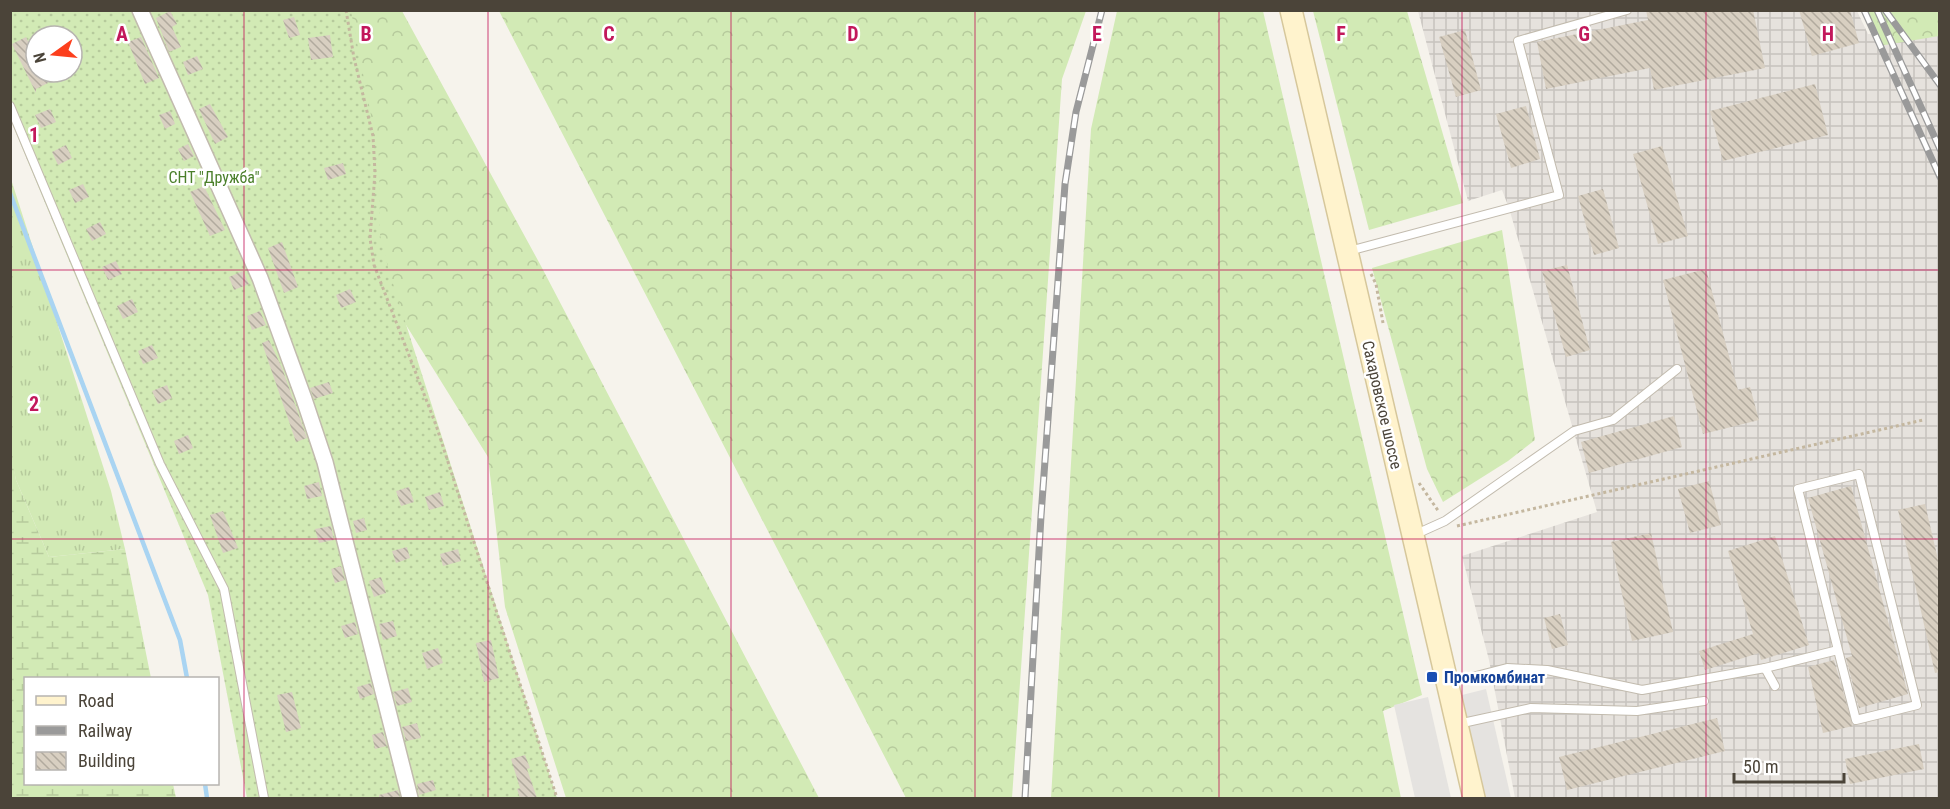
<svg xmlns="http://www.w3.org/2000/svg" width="1950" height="809" viewBox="0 0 1950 809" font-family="'Roboto Condensed',sans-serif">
<defs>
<pattern id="industrial-grid" width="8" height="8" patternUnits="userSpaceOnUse" patternTransform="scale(1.5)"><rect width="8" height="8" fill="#e6e2dd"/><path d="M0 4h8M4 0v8" fill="none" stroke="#c7c3be"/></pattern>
<pattern id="grass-tufts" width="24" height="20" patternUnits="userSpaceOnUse" patternTransform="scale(1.5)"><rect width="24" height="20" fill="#d2eab5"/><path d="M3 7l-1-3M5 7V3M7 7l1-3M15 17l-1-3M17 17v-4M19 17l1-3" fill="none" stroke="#b6ca9c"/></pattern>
<pattern id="forest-crowns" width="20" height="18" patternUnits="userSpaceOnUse" patternTransform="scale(1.5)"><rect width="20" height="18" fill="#d2eab5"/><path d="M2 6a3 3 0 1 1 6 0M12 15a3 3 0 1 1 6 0" fill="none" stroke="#b6ca9c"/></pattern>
<pattern id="wetland-marsh" width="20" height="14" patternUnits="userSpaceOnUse" patternTransform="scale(1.5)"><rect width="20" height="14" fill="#d2eab5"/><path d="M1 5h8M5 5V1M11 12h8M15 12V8" fill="none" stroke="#b6ca9c"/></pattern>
<pattern id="garden-dots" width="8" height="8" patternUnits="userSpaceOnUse" patternTransform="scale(1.5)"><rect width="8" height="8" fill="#d2eab5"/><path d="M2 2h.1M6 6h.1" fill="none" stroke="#b6ca9c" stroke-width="1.8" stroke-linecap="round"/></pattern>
<pattern id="building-back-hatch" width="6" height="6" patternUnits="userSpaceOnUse" patternTransform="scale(1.5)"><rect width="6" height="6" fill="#d8cfc1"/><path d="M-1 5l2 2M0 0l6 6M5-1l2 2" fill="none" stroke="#b1aa9e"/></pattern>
</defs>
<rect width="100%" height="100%" fill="#f6f3ec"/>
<path fill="url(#industrial-grid)" d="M1418,11H1857L1868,34L1939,35V798H1515L1489,660L1462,556L1597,512L1509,208L1502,190L1468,201Z"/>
<path fill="url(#grass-tufts)" d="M10,176L111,491L125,549L49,557L16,480L10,453Z"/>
<g fill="url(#forest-crowns)">
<path d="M341,11H402L541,266L819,798H566L505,607L488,457L375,275Z"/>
<path d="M499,11H1086L1062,79L1012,798H906Z"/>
<path d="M1117,11H1263L1422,695L1383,711L1401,798H1051L1091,129Z"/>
<path d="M1313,11H1407L1463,203L1369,230Z"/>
<path d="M1866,11H1939V36L1879,46Z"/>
<path d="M1502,230L1535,440L1508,461L1443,502L1427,469L1372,268Z"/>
</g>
<path fill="url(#wetland-marsh)" d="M11,453L16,480L49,557L125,549L151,678H26V784H173L176,798H11Z"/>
<path fill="url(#garden-dots)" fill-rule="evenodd" d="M10,11H351L379,157L380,235L389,271L557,798H247L208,595L11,121ZM36,36H72V72H36Z"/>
<g fill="#e5e3e0">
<path d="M1486,689L1511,798H1479L1454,697Z"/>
<path d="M1428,697L1451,798H1415L1394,705Z"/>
</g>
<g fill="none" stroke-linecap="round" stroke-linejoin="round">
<g stroke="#a9d4f2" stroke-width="4.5">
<path d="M10,193L180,640L187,678"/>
<path d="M205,784L207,798"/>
</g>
</g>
<g fill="url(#building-back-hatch)">
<path d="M1646,10H1753L1765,68L1654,90L1650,68L1546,89L1537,42L1648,20Z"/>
<path d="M1799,10H1850L1859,43L1812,56Z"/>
<path d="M170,11L177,24L172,27L181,47L169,52L156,18Z"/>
<path d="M294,17L300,35L289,38L283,20Z"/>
<path d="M1465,30L1481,90L1456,97L1439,37Z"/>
<path d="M330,35L333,57L311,60L308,38Z"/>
<path d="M26,37L36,57V72H43L48,83L36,89V93L12,44Z"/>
<path d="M141,37L159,78L145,84L128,42Z"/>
<path d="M197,56L203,69L188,75L183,62Z"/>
<path d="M1815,84L1828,135L1723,161L1710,111Z"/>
<path d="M210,104L228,137L215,144L199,109Z"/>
<path d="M1526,106L1540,159L1511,168L1496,114Z"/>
<path d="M50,109L56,122L41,128L35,115Z"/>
<path d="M170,111L175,124L165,129L159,115Z"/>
<path d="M188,144L194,156L184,161L178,149Z"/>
<path d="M66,145L72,158L58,165L52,152Z"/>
<path d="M1662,146L1688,236L1658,244L1633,154Z"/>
<path d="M343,163L346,174L328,180L324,168Z"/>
<path d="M83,184L89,197L75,203L69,190Z"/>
<path d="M204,186L225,230L210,236L190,192Z"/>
<path d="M1603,189L1619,248L1594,255L1578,196Z"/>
<path d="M100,222L106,234L92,241L86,229Z"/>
<path d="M282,242L298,287L284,293L268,248Z"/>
<path d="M116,261L122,274L108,280L102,267Z"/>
<path d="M1567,265L1590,350L1566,357L1542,271Z"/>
<path d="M1706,269L1738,390L1750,387L1759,420L1703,434L1663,280Z"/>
<path d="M243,271L249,284L234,290L229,277Z"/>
<path d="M350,289L356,302L341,308L336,295Z"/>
<path d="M132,299L138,312L123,319L117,306Z"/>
<path d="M260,311L266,325L252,330L247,316Z"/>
<path d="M269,340L282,368L307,438L296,442L262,343Z"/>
<path d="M152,345L158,358L143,364L138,351Z"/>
<path d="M329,382L333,393L314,399L310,388Z"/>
<path d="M167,385L172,398L158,404L152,391Z"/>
<path d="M1674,416L1682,447L1589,473L1581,442Z"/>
<path d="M188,435L193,448L179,454L174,441Z"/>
<path d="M1709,481L1721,525L1690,533L1678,489Z"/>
<path d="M319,482L322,496L307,499L304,486Z"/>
<path d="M1851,486L1908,694L1859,708L1846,658L1852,656L1808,498Z"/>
<path d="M409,487L414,502L401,506L396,491Z"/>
<path d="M440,492L444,506L429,510L425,497Z"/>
<path d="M1925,504L1940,568V672L1935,673L1898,510Z"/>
<path d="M223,511L238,548L223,553L210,515Z"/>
<path d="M364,518L367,530L356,533L353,521Z"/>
<path d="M331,526L334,540L319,543L315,529Z"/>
<path d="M1651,533L1673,632L1632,641L1611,542Z"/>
<path d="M1775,536L1809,645L1761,660L1759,653L1705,670L1699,651L1753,634L1728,551Z"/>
<path d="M407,547L410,558L396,563L392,551Z"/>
<path d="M458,549L461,561L443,566L440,554Z"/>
<path d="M341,566L345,580L335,583L331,569Z"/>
<path d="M381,577L386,593L374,597L369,581Z"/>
<path d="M1560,614L1568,645L1552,649L1544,618Z"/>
<path d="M393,621L397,636L383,640L379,624Z"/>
<path d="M355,622L358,634L345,638L341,626Z"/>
<path d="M491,640L499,678L484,682L476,643Z"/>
<path d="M438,648L443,663L427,669L422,653Z"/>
<path d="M1834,660L1853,726L1823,733L1808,667Z"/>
<path d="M371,683L374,694L360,699L357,687Z"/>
<path d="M408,688L412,702L397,706L393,692Z"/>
<path d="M292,692L301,728L286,732L277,695Z"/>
<path d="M1717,718L1725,751L1567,790L1559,757Z"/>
<path d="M417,723L421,738L406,741L402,727Z"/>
<path d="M383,732L387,746L375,749L372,735Z"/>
<path d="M1919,744L1924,769L1850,784L1845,759Z"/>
<path d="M525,755L530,768L527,769L537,798H520L517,789L520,788L511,759Z"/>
<path d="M433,780L436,790L419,795L417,784Z"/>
<path d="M398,790L400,798H379V795Z"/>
</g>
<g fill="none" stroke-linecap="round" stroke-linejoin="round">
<defs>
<g id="lane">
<path d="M10,106L160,464L224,589L264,798"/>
<path d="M1349,251L1559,195L1518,41L1627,10"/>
<path d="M1414,535L1445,521L1574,431L1613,420L1677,369"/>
<path d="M1765,668L1838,650L1798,489L1859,474L1917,705L1856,720L1838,650"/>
<path d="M1449,683L1507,668L1547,670L1642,690L1765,668L1775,686"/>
<path d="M1458,724L1531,708L1637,711L1704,701"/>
</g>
<path id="street" d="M140,10L260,278L304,399L325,462L410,798"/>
<path id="secondary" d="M1291,10L1474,798"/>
</defs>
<use href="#lane" stroke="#c2bbae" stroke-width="10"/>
<use href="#street" stroke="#c2bbae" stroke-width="18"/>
<use href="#secondary" stroke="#d6c79b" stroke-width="24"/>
<g stroke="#c4b79f" stroke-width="3" stroke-dasharray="3 3" stroke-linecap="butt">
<path d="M346,10L354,58L373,136L375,173L370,238L374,265L436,425L557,798"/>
<path d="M1371,274L1376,284L1383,323"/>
<path d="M1419,483L1439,512"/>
<path d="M1457,526L1923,420"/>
</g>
<use href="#lane" stroke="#fff" stroke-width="8"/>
<use href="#street" stroke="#fff" stroke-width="15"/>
<use href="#secondary" stroke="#fff3cd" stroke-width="21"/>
<defs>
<g id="rail">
<path d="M1864,10L1940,177"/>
<path d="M1877,10L1940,149"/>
<path d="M1885,10L1940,85"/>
<path d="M1025,798L1041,516L1065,184L1076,112L1102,10"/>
</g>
</defs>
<use href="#rail" stroke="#9a9a9a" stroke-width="7"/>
<use href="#rail" stroke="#fff" stroke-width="4.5" stroke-dasharray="14" stroke-linecap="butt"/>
</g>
<path fill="none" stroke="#c2185b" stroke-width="1.5" stroke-opacity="0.55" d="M244,10V798M488,10V798M731,10V798M975,10V798M1219,10V798M1462,10V798M1706,10V798M10,270H1940M10,539H1940"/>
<rect fill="#1a4fb4" stroke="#fff" stroke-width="2" x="1426" y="671" width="12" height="12" rx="3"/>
<g text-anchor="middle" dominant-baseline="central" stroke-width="5" stroke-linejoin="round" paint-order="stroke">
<g font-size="16" fill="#4a7f2a" stroke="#fff">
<text x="214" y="177">СНТ "Дружба"</text>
</g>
<g font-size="16" fill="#4b4439" stroke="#fff">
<text transform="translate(1382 405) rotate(77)">Сахаровское шоссе</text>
</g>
<g font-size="16" font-weight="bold" fill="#164399" stroke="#fff" text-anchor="start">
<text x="1444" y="677">Промкомбинат</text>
</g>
</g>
<g font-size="20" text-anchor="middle" font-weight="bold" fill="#c2185b" stroke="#fff" stroke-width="5" stroke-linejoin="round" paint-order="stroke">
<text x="122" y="41">A</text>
<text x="366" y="41">B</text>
<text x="609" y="41">C</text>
<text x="853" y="41">D</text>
<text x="1097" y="41">E</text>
<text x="1341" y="41">F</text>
<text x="1584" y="41">G</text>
<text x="1828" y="41">H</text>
<text x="34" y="142">1</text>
<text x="34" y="411">2</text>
</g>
<rect width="1950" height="809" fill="none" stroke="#4b4439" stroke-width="24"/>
<rect x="24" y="677" width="195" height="108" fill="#ffffff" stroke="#b7b4b0" stroke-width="1.5"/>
<rect x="36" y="696" width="30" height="9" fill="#fff3cd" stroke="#b7b4b0" stroke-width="1.5"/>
<text x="78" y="707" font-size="18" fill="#4b4439">Road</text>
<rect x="36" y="726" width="30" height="9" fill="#9a9a9a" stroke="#b7b4b0" stroke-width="1.5"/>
<text x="78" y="737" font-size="18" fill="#4b4439">Railway</text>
<rect x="36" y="752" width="30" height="18" fill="url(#building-back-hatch)" stroke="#b7b4b0" stroke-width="1.5"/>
<text x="78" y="767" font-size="18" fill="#4b4439">Building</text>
<g transform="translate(54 54) rotate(255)"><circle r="28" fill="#ffffff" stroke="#b7b4b0" stroke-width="1.5"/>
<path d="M0-4.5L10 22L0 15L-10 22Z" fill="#fc3f1d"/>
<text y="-9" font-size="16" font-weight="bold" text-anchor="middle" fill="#4b4439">N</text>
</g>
<path d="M1734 773v9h110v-9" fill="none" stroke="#4b4439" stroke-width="3"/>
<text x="1743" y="773" font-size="18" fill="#4b4439" stroke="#ffffff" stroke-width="4.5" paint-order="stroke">50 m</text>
</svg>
